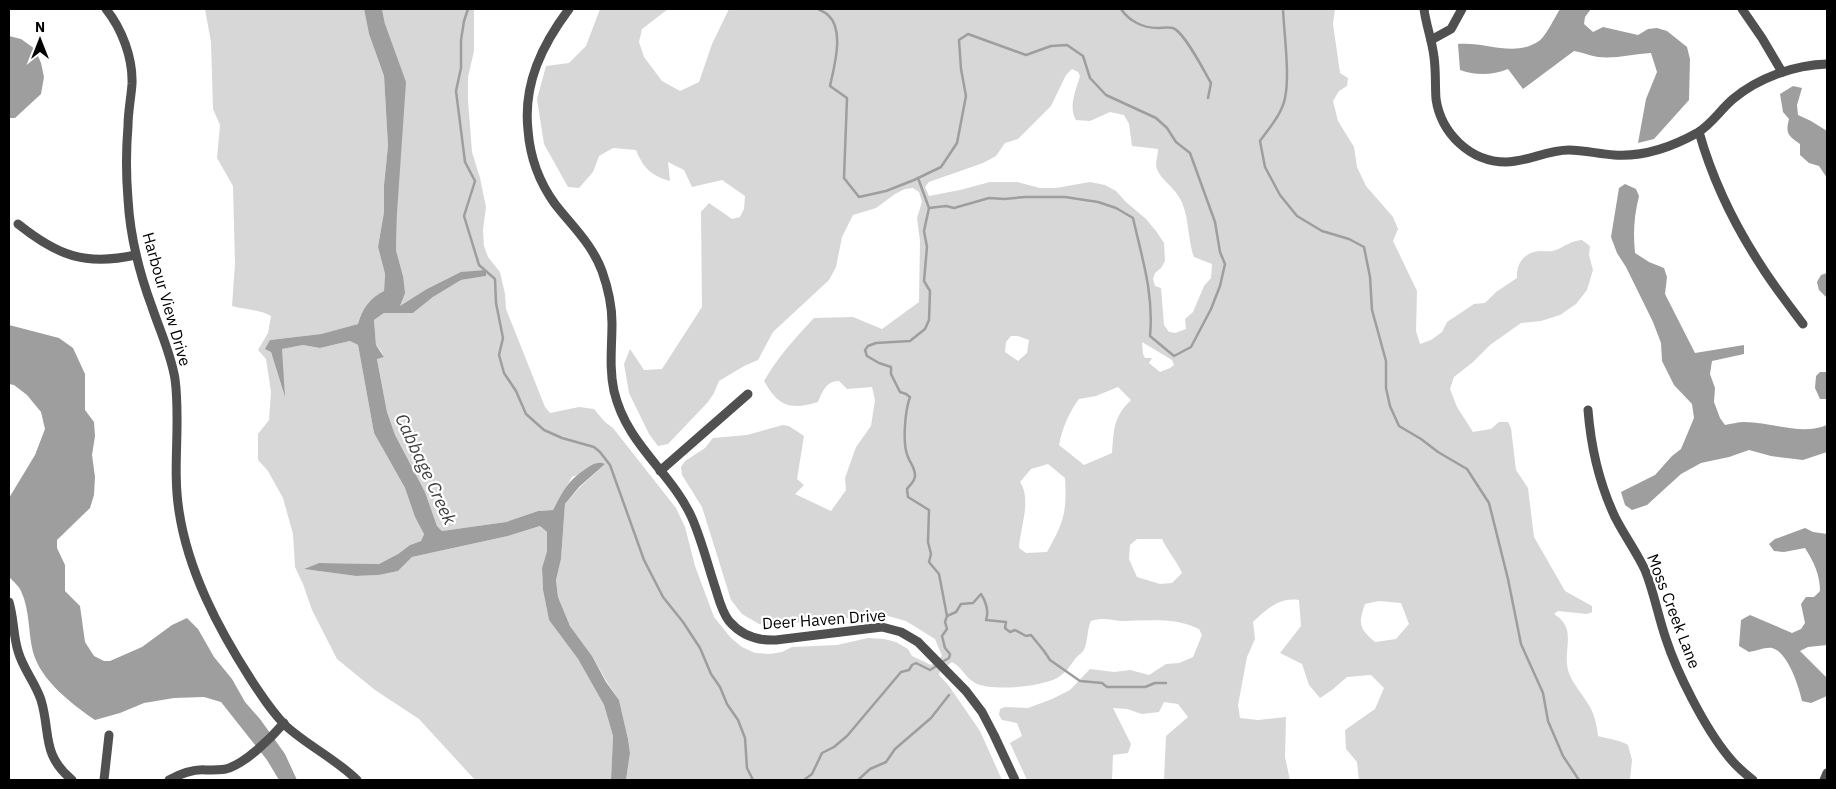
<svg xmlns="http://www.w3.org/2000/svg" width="1836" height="789" viewBox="0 0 1836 789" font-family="'IBM Plex Sans',sans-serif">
<rect width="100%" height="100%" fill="#fff"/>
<g fill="#d7d7d7" fill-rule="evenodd">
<path d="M205,9H364L369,34L384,76L388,146L384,185V212L378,247L385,274L384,291C371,298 361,310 358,324L321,334L270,340L271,352L284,394L281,349L303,345L320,348L350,341L358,345L374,433L405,488L415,517L424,533L421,541L410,545L398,554L379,564L319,563L305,569L356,576L379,575L398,571L412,557L508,536L540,526L547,532V551L542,568L543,590L549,620L578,659L604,705L613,736L611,780H475L419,719L375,690L337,659L312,610L303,584L295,567L293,534L283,498L268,471L258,460V434L269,420L271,392L266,359L258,350L268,333L271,316C259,309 245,310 232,306L235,264L233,186L217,158L220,125L213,109L211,42Z"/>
<path d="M382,9H474V51L468,77V100L472,152L480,178L486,207L483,230L484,246L488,257L500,272L505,294L506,309L545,407L550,413L579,407L594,409L605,422L613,428L676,508L685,527L695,566L714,617L731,638L742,647L755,653L770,654L782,652L792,647L837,645L868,638L884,639L896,642L908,649L912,656L931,665L942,656L935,639L906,621L888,616H870L792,623L773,627L759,624L742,614L731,600L702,507L682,475L681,467L685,461L705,448L713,438L747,435L783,425L789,426L804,436L797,479L804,485L795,494L831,511L846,490L845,478L856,447L871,426L875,400L872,387L847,389L839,381C826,381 823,391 818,402C790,410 779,407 764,381C778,357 795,338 814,318L853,317L882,329L919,302L920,241L917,218L922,202L919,192L913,188L905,189L895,194L876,208L853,215L842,237L836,267L829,280L773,332L758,360L744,366L719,381L714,393L708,402L668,444L658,446L649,434L629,393L624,364L630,349L644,370L662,369L702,307L701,212L709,203L732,219L740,217L744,209L745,196L722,180L692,187L684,170L668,162L670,181C652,176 643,168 636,150L613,148L599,156L593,172L579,188L568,187L544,144L537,99L546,66L569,63L586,46L600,9H668L642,29L639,42L644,57L662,81L680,91L699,82L712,44L729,9H1335L1333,24L1340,73L1348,78L1347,86L1339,91L1333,101L1338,121L1354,147L1357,167L1366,186L1393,217L1398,229L1393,241L1417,291L1416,331L1420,344L1431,340L1442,332L1447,322L1474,304L1485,303L1496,292L1517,278C1516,264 1524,252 1540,251C1545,251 1551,252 1556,250C1565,246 1571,241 1582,240L1590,246L1589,255L1593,270L1587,290L1576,304L1560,315L1541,321L1521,323L1490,345L1473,362L1454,377L1450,389L1457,407L1473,432L1491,429L1499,422H1508L1511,428L1516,470L1528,488L1534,537L1565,591L1592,606V612L1587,614L1558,611L1554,614C1579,629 1561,651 1569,673C1574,686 1585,697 1591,709C1595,717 1597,727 1598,736C1608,739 1620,740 1628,745L1632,760L1630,780H1359L1357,762L1346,749L1345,730L1375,709L1384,688L1371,675L1347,677L1332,690L1320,698L1309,685L1302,664L1280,653L1301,626L1299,600C1279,597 1267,609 1253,622L1255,639L1247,657L1238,705L1240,718L1258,720L1286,717L1285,757L1290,780H1164L1166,736L1188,717L1178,704L1164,702L1159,712L1142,714L1127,709L1113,708L1131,744L1128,753L1113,755L1112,780H1027L1010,743L1022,736L1017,723L1002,720L999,715L1000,709L1005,707L1028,708L1052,699L1070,690L1090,669L1114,672L1130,670L1149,675L1166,664L1179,663L1193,657L1202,635L1199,629C1174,617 1148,621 1122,621C1111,620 1102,617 1091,621C1087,630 1088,639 1085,647C1084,652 1078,655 1075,659C1070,666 1065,674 1057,678C1040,687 995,691 977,684C966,679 962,667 952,662L940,671L939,675L949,686L980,731L1002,780H626L630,753L628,739L619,700L607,682L592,656L570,626L558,597L556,580L561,559L565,504L579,488L605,464L572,477L553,510L538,511L506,522L442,531L437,526L425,492L395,436L387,412L377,358L384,357L381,351L376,345L374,320L384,313H413L433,297L461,280L486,276L485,270L413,299L400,307L403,276L396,250L397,213L385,24ZM1072,69L1078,72L1080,76C1076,90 1068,107 1076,120L1090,121L1110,112L1124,115L1129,124L1132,146L1158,149C1158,154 1156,160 1156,165C1158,178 1173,186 1179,197C1190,215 1187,238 1194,257L1212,264L1211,278L1204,286L1193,312L1185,319L1186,329L1175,333L1169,332L1164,325L1161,288L1155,286L1153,279L1155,273L1161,268L1165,261L1164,243L1156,231L1146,219L1126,202L1116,191L1105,185L1090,182L1056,188H1040L1017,182H990L960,190L929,196L925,187L929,182L983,163L996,156L1005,143L1018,139L1051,106L1066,75ZM1011,336H1018L1029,340L1027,353L1018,361L1005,352L1006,342ZM1142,342L1172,360L1174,365L1170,368L1160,372L1149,363L1152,358H1145L1143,354ZM1118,387L1131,400C1113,417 1114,430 1112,453L1084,465L1059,445C1062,429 1069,412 1079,399L1096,396ZM1048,464L1065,478C1067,512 1064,522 1047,552L1026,553L1019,548C1020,528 1032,500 1020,482L1031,469ZM1137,539H1162C1168,552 1177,561 1182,573L1172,583L1160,584L1137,577L1129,559L1130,545ZM1379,601L1401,603L1409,624L1396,639L1375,642C1359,628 1358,624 1365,604Z"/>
</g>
<g fill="#9e9e9e">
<path d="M364,9H382L385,24L406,82L397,213L396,250L403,276L405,293L400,306L427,289L461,272L486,270V276L461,280L433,297L413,313H384L374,320L376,345L384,357L377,359L387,412L395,435L425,492L437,526L442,531L506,522L538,511L553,510C564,490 567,481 587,468C593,464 598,461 605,464L579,487L565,504L561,559L556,580L558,597L570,626L592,656L606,682L619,700L628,739L630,753L626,780H611L613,736L604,705L578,659L549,620L543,590L542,568L547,551V532L540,526L508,536L412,557L398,571L379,575L356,576L304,569L319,563L379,564L398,554L410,545L421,541L424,534L415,517L405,488L374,433L358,345L350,341L320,348L303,345L282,349L285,397L271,352L265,349L270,340L321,334L358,324C362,309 370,298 384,291L385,274L378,247L384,212V185L388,146L384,76L369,34Z"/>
<path d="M1560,9H1591L1585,17L1584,24L1593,32L1603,27L1638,35L1648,29L1657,28L1667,31L1687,47L1690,59L1689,100L1654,139L1638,143L1646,99L1657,72L1651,53C1633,54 1615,59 1598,57C1590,56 1582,52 1574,51L1523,89L1508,69C1493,75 1476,76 1460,70L1458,44C1485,41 1514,58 1539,41C1546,36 1555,17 1560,9Z"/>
<path d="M9,36L21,39L35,49L41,63L44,77L41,94L15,118H9Z"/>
<path d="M1793,86L1802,88L1797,105L1798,115L1811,121L1827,131V178L1819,166L1809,163L1800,155V144C1789,136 1785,134 1789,119L1783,112L1780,94Z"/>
<path d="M1625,184L1636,189L1639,196C1634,216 1633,233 1635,253L1649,262L1664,268L1667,277L1665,294L1695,353L1744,345V354L1712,361L1710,374L1715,388L1714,402L1720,418L1725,425C1731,424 1738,422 1744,422C1772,422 1801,436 1827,425V452L1803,460L1771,456L1749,450L1729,457L1701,463L1681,474L1647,505L1632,510L1625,505L1621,492L1655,475L1672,456L1681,449L1694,418L1692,404L1674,385L1662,361L1661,343L1653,322L1626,267L1617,253L1611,237L1619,188Z"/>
<path d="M1827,273V297H1826L1819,290L1817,282L1821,275Z"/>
<path d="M9,325L59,338L73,348L85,374V410L94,422L95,436L92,455L95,477L94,495L90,508L57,540V548L65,565V591L80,606L85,642L94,656L104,661H110L142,647L172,625L187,618L198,629L214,657L232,679L245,702L260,719L285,754L297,780H279L267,760L221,702L204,697L174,698L144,703L120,713L95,720C72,704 41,681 33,652C28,632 30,610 21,591C19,586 13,581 9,577V498L35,455L45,429L41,412L27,395L14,385L9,384Z"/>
<path d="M1820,372H1827V399H1820L1815,388L1816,376Z"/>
<path d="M1805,528L1813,532L1827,534V645L1808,647L1800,651L1827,678V696L1811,703L1802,701C1799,687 1788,652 1772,648C1766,647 1756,651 1749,652L1739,646L1741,620L1750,615L1792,633L1801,629L1805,623L1801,604L1806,597H1814L1820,591C1820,575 1814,562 1805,548L1784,552L1774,551L1769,544L1775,539Z"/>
</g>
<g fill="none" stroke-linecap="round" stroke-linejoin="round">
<g stroke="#9e9e9e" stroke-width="2.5">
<path d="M468,9L464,21L461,40V68L456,91L465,162L475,181L464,216L479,265L495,279L496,303L503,338L499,355L504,373L516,391L526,414L544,430L562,438L594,447L600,452L610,465L644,560L663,597L683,622L700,648L711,674L720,687L727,704L738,720L745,738L747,768L753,780"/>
<path d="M818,9C821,11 825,12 828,15C845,30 834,67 830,86L847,98L844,178L859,197L886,191L914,180L941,167L957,143L966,96L961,69L959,40L968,34L1026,55L1051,46L1067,45L1083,56L1090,78L1106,95L1156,118L1167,128L1176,142L1190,153L1215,222L1220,252L1225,264L1220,286L1211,309L1191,347L1174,356L1150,336C1154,294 1142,258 1133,218L1116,208L1098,202L1065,197H1025L1004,199L989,198L954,208L946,206L929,208L924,231L927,247L924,281L930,291L929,320L925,329L910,341L876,343L868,346L865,350L867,356L879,363L891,367V374L900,392L906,394L910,397C905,411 902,444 908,457C911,465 915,467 915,476C915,481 910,485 907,489L908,497L929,510L928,542L931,554L929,562L939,574L947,616L945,622L947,629L942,636L945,648L950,654L949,658L942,662"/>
<path d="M1121,9C1129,21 1143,28 1157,28C1162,28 1169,27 1173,28C1185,33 1204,71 1211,83L1208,98"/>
<path d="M1283,9C1284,33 1290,75 1285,98C1282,114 1269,128 1260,141L1265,167L1280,195L1297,216L1322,231L1349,239L1364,247L1370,277L1372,310L1386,361V388L1390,406L1399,426L1421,439L1438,452L1467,469L1489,503L1508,579L1521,644L1543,693L1548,721L1563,756L1579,780"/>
<path d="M918,178L929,208"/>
<path d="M947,616L956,612L961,604L973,603L981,594C986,601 989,612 986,620L1006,622L1005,628L1010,632L1015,630L1026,636L1031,635L1044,651L1050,660L1080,681L1102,683L1107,687H1145L1155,683H1166"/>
<path d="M804,780L812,774L822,753L834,747L847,736L901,672L909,670L912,665L916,663L930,670L938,665"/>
<path d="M858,780L870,769L886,762L895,749L931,718L949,695"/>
</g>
<g stroke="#505050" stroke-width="9">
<path d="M106,9C122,29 133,58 132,84C131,98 128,112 128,126C126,150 126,175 128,199C130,236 139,272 152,307C160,331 171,354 175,379C181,423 172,467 179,511C188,571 218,628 250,678C261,695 272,712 286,726C308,746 336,759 357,780"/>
<path d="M569,9C542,45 523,84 528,130C530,157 539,182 555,204C572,226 592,244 602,271C608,288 612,305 612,323C612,346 609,368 614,391C627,446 671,471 692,518C702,541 708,566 716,590C719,600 722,612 729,621C741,635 758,641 776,640L882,627L901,632L918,642L966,691L982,712L994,735L1015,780"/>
<path d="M1424,9C1426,25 1432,40 1434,57C1436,71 1435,85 1436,99C1441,133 1470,162 1506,162C1527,162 1547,150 1569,150C1584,150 1599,154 1614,155C1644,157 1672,147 1697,133C1712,124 1720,110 1733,99C1758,78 1794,65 1827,64"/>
<path d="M1742,9L1762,38L1782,72"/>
<path d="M1431,40L1451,29L1462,9"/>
<path d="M1699,132C1712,178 1734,224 1760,264C1773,285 1788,304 1803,324"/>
<path d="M18,224C58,256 85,266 136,255"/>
<path d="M1588,410C1591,448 1599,483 1615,517C1624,535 1636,551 1645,570C1654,592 1658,616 1666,639C1677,673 1705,728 1728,756C1735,765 1744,773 1753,780"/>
<path d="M660,471L748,394"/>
<path d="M9,602C14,618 13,635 18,651C23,669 35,682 41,700C51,733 41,754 72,780"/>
<path d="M104,780L109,735"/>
<path d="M169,780C180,774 193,769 206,770C213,770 219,770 226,769C245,764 271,738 284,723"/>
<path d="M1824,780L1827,773"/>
</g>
</g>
<g text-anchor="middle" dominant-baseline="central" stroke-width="4.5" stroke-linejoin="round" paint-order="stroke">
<g font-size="16" fill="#000" stroke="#fff">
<text transform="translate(167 299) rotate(74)">Harbour View Drive</text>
<text transform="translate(1674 611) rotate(69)">Moss Creek Lane</text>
<text transform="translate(824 619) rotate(-4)">Deer Haven Drive</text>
</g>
<g font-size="18" font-style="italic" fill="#3f3f3f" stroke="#fff">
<text transform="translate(426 469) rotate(65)">Cabbage Creek</text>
</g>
</g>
<rect width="1836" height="789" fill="none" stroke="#000000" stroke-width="20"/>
<g transform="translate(40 40)" stroke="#ffffff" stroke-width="4" paint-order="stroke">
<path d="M0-4L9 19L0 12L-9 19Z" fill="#000000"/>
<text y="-8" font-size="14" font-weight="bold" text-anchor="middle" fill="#000000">N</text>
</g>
</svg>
